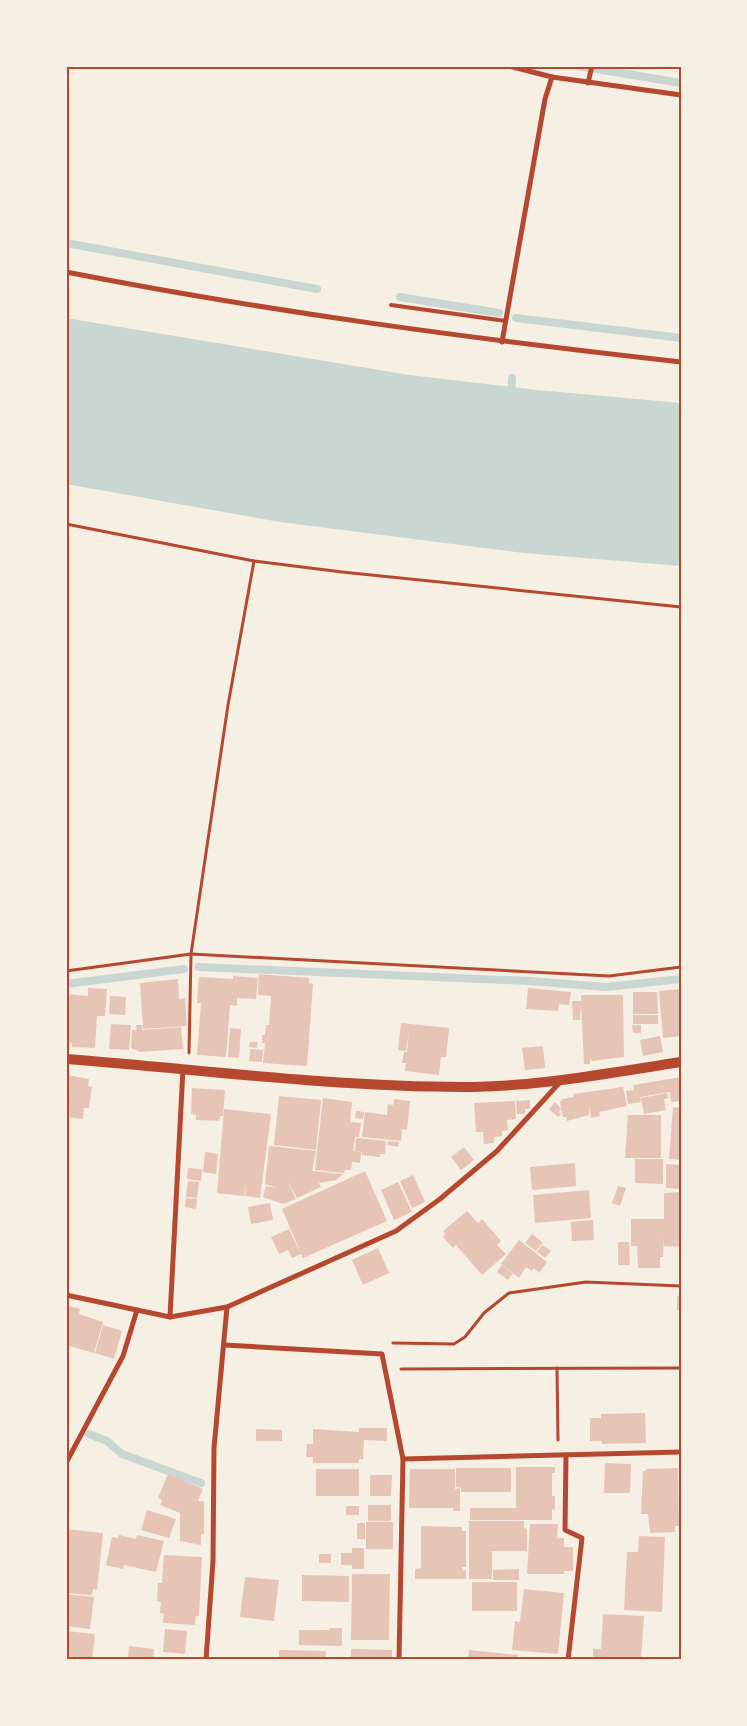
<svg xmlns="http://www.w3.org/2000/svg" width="747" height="1726" viewBox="0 0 747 1726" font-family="Poppins,sans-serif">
<rect width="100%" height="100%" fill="#f6efe4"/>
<path fill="#c9d6d2" d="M66,318L409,375L537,390L681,403V566L524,553L280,522L66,484Z"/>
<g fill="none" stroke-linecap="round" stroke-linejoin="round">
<g stroke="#c9d6d2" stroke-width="8">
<path d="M578,66L681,83"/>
<path d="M66,243L317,289"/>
<path d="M400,297L499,313"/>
<path d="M516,318L681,338"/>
<path d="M511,396L512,378"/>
<path d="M199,967L530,981L606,987L681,979"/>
<path d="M66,984L184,969"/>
<path d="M89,1434L107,1441L122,1454L201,1483"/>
</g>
</g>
<g fill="#e6c5b7">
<path d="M259,974L309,978V983L313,984L307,1066L263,1063L265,1043H262V1035H265L266,1025H269L271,996L258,995Z"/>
<path d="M233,976L258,978L256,999L237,998V1006L230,1005L226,1057L197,1055L201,1003H197L199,977L233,979Z"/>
<path d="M178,979L179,999L185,998L187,1026L143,1029L140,983Z"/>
<path d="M88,988L107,989L105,1016H97L95,1048L72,1047V1043L66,1042V994L88,996Z"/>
<path d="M528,988L571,992L569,1005L559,1004L558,1011L526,1009Z"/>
<path d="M681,989V1036L663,1038L659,991Z"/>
<path d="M633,992H657L658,1014H633Z"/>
<path d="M581,995H623L624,1057L592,1061L590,1058V1064H584L581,1004L580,1020H573L572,1001H581Z"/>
<path d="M110,996L126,997L125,1015L109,1014Z"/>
<rect x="633" y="1015" width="25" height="9"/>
<path d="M401,1023L449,1028L446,1057H441L439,1075L405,1071L406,1063H402L404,1052H407L409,1031L406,1051L398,1050Z"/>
<path d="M111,1024L131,1025L129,1050L109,1049Z"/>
<path d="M136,1025H142V1030L181,1027L183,1049L140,1052L131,1048L132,1030H137Z"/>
<path d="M632,1025H641V1033H633Z"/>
<path d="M230,1028L241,1029L239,1058L228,1057Z"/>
<path d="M660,1036L663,1052L643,1056L640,1040Z"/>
<path d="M250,1042H258L257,1048L249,1047Z"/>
<path d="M543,1046L545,1068L525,1070L522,1048Z"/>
<path d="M250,1049L263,1050L262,1062L249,1061Z"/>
<path d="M67,1075L89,1079L88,1086L92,1087L89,1108H84L83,1119L66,1117Z"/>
<path d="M681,1077V1101L671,1102L670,1092L640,1097L641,1102L628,1104L626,1091L634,1090L633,1085Z"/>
<path d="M623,1087L627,1106L599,1112L600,1116L591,1118L589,1107V1115L567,1121L566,1117H563L560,1102L563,1099L574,1097L573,1094Z"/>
<path d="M192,1088L225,1090L223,1116H220L219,1121L196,1120V1115L191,1114Z"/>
<path d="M667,1093L668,1098L664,1099L666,1110L644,1114L641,1098Z"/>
<path d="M279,1096L321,1100L316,1150L274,1145Z"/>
<path d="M323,1098L352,1102L350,1122L361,1123L359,1137H355L353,1151L361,1152L360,1163L352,1162L351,1170H345L344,1173L315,1170Z"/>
<path d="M394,1099L410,1101L407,1130L402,1129L401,1141L362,1137L365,1112L387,1115L388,1104L393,1105Z"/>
<path d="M530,1100V1109H525V1114H517L516,1101Z"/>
<path d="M515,1101L516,1119L507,1120L508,1130L502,1131V1136L494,1137V1143L484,1144L483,1132H476L474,1103Z"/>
<path d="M555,1102L561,1109L559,1111L561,1114L558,1117L549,1109Z"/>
<path d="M673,1107L681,1108V1160L669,1159Z"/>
<path d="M224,1109L271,1114L260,1198L245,1196L246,1182L244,1196L217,1193Z"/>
<path d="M356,1111L364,1112L363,1119L355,1118Z"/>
<path d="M628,1115H661V1158H625Z"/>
<path d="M356,1138L386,1141L385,1154H380V1157L362,1155V1152L355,1151Z"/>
<path d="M388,1141L399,1142L398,1147L387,1145Z"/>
<path d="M269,1146L316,1151L312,1171L343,1174L337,1180L319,1183L321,1187L297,1198L287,1180L296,1199L283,1204L263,1197L266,1186L277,1188L265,1184Z"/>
<path d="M464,1147L474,1160L461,1170L451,1157Z"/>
<path d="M205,1152L218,1154L216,1174L203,1172Z"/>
<path d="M635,1159H663V1184L635,1183Z"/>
<path d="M575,1163L576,1186L532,1190L530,1167Z"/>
<path d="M666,1164L681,1165V1189L666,1188Z"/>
<path d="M188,1168L202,1169L201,1181L187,1179Z"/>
<path d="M365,1171L387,1221L303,1258L282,1209Z"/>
<path d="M413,1175L425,1202L412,1208L400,1181Z"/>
<path d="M188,1181L199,1182L197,1198L186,1197Z"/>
<path d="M398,1182L412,1212L394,1220L381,1190Z"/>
<path d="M618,1186L626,1188L620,1206L612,1203Z"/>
<path d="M589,1190L591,1218L535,1223L533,1195Z"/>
<path d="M681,1192V1247L664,1246V1235L663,1257H660V1268H638L637,1246H631V1219H664V1193Z"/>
<path d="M186,1198L197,1199L196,1209L185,1207Z"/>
<path d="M270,1203L273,1220L251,1224L248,1207Z"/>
<path d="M467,1211L478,1223L482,1219L501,1241L497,1245L506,1254L482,1275L456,1245L453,1248L443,1237L445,1234L443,1231Z"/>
<path d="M593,1220L594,1240L572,1241L571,1222Z"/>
<path d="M289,1229L301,1254L292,1258L288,1250L279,1254L271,1237Z"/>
<path d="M532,1234L543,1243L536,1251L525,1243Z"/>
<path d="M519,1240L537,1254L531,1262L537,1254L547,1262L539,1273L534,1268L532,1271L526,1267L519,1278L501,1264Z"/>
<path d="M618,1242H629L630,1265H618Z"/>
<path d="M542,1245L551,1251L545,1258L537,1252Z"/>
<path d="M378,1248L389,1273L363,1285L352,1260Z"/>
<path d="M502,1265L513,1274L508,1280L497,1272Z"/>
<rect x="677" y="1296" width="4" height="14"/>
<path d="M66,1305L80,1309L79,1314L103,1322L94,1353L66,1345Z"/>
<path d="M103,1325L122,1331L114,1359L95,1353Z"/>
<path d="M645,1413L646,1443L602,1444V1441H590V1418H601V1414Z"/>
<path d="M359,1428H387V1441L364,1440L363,1459H359V1463H313V1457H306L307,1444H313V1429L359,1432V1441Z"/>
<path d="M256,1429L282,1430V1441H256Z"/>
<path d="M605,1463L631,1464L630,1493H604Z"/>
<path d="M516,1467H555V1473H552V1496H555V1510L552,1509V1520H470V1508H516Z"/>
<path d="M456,1468H511V1492H461V1488L456,1487Z"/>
<path d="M678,1468L679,1526H675V1532L650,1533L648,1514H641L643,1471H646V1469Z"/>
<rect x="316" y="1469" width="43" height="27"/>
<path d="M410,1469H455V1489L460,1488V1511H453V1508H409Z"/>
<path d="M168,1474L203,1489L198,1501H204V1535L201,1534V1545L180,1541V1513L160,1505L162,1500L158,1498Z"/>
<path d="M370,1475H392L391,1496H370Z"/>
<rect x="368" y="1505" width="23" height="16"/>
<rect x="346" y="1506" width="13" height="9"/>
<path d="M147,1510L176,1519L169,1538L141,1530Z"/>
<path d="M469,1521H524V1528L527,1529V1551H492V1579H469Z"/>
<rect x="366" y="1522" width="27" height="27"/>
<rect x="357" y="1523" width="8" height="16"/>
<path d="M530,1524H558L557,1538H564V1547H573V1571H564V1574H527Z"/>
<path d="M421,1526L462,1527V1531H466V1567H462V1570H466V1579H415V1569L421,1568Z"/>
<path d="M66,1529L103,1533L97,1590L93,1589L92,1595L66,1593Z"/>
<path d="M119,1535L136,1539L137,1535L164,1541L156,1572L124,1565L123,1569L106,1565L112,1537L118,1538Z"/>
<path d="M639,1536L665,1537L662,1612L624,1610L627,1552H638Z"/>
<path d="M352,1548H364V1569H352V1565H341V1553H352Z"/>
<rect x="319" y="1554" width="12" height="9"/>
<path d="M164,1555L202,1557L199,1616H196L195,1625L163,1623L164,1614L160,1613L161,1602L157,1601L158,1583H162Z"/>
<path d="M519,1569V1580H493V1570Z"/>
<path d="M352,1574H390L389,1640H351Z"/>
<path d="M302,1575L349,1576V1602L302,1601Z"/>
<path d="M245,1577L279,1580L274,1621L240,1617Z"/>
<rect x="472" y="1582" width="45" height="29"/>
<path d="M524,1589L564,1593L558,1654L512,1650L515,1621L520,1622Z"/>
<path d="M66,1594L94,1597L90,1629L66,1626Z"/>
<path d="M603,1614L644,1616L641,1660H593V1649H601Z"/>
<path d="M329,1628H342V1646L299,1645V1630H329Z"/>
<path d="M165,1629L187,1631L185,1654L163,1652Z"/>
<path d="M66,1631L95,1634L92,1660H66Z"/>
<path d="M129,1646L154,1649L153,1660H128Z"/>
<path d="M351,1649L392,1650V1660H351Z"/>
<path d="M279,1650L326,1651V1660H279Z"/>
<path d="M469,1650L518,1655L517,1660H468Z"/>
</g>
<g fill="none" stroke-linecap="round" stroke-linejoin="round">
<g stroke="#b5482f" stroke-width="3">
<path d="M66,524L254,561L342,572L681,607"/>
<path d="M66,971L191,954L609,976L681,967"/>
<path d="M189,1053L191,954L228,705L254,561"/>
<path d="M393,1343L454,1344L465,1337L484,1313L509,1293L586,1282L681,1286"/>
<path d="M557,1368L558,1440"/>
<path d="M401,1369L681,1368"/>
</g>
<path stroke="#b5482f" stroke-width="4" d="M391,305L506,321"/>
<g stroke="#b5482f" stroke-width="5">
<path d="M509,66L552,77L681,95"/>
<path d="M588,83L592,66"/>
<path d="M66,272C270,312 475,339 681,362"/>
<path d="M502,342L545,99L552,77"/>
<path d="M66,1295L170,1317L227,1307L396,1231L440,1199L497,1151L562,1080"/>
<path d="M170,1317L183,1069"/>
<path d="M225,1345L382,1354L403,1459L399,1660"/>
<path d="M566,1455L565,1530L582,1538L568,1660"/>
<path d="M403,1459L681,1452"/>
<path d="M66,1463L123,1356L137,1310"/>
<path d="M206,1660L213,1561L214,1448L227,1307"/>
</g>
<path stroke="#b5482f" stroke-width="10" d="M66,1059C198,1069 330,1087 463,1087C536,1087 609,1073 681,1062"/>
</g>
<rect width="747" height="1726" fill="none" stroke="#f6efe4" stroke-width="135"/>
<rect x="68" y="68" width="612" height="1590" fill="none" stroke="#b5482f" stroke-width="2"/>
</svg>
